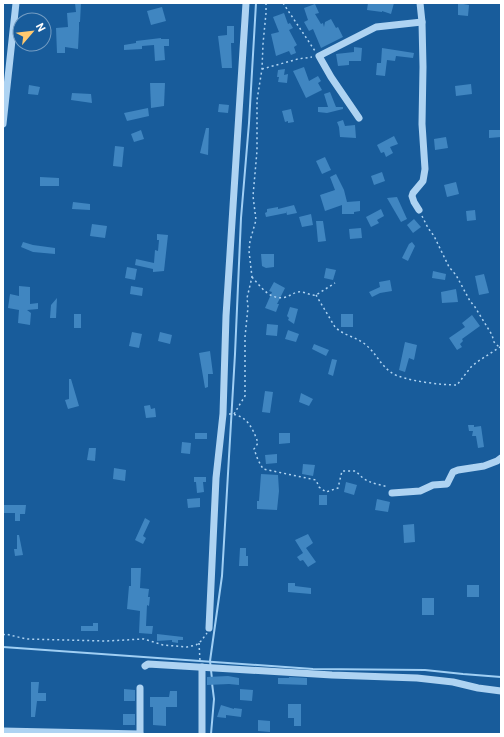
<svg xmlns="http://www.w3.org/2000/svg" width="504" height="737" viewBox="0 0 504 737" font-family="Roboto,sans-serif">
<rect width="100%" height="100%" fill="#185c9b"/>
<g fill="none" stroke-linecap="round" stroke-linejoin="round">
<g stroke="#a0cff4" stroke-width="2">
<path d="M3,647L313,669L425,670L463,674L501,677"/>
<path d="M212,679L210,661L222,576L235,354L241,218L249,123L256,3"/>
<path d="M211,734L214,699L212,683"/>
</g>
</g>
<g fill="#4086c1">
<path d="M75,3H81L80,22H79V29L78,49L65,47V53H57L56,28L68,27L67,13L76,12Z"/>
<path d="M368,3H394L391,14L382,11V12L367,10Z"/>
<path d="M458,3L469,5L468,16L458,15Z"/>
<path d="M315,4L319,13L315,14L321,24L323,23L324,27L325,22L331,19L336,28L338,27L343,37L321,48L313,29L309,31L304,22L308,20L304,8Z"/>
<path d="M162,7L166,21L151,25L147,11Z"/>
<path d="M284,13L288,24L290,23L293,28L289,30L297,45L294,47L296,53L291,55L289,51L276,56L271,34L279,32L273,17Z"/>
<path d="M227,26H234V43H231L232,68H222L218,36L227,35Z"/>
<path d="M161,38V39H169V46H164L165,60L155,61L154,45L142,46V49L124,50V45L136,43V41Z"/>
<path d="M354,47L362,48L361,61H349V65L338,66L336,54L354,52Z"/>
<path d="M382,48L414,53L413,58L396,56L395,61L387,60L385,76L376,75L377,63H381Z"/>
<path d="M304,67L309,81L318,76L321,81L318,83L322,90L306,98L293,71Z"/>
<path d="M285,69L284,75L288,74L287,83L278,82L279,77H277L278,70Z"/>
<path d="M150,83H165L164,106L151,108Z"/>
<path d="M471,84L472,94L456,96L455,86Z"/>
<path d="M29,85L40,87L38,95L28,94Z"/>
<path d="M330,92L336,107H343V109L327,113L318,112V107H328L324,94Z"/>
<path d="M72,93L91,94L92,103L71,100Z"/>
<path d="M219,104L229,105L228,113L218,112Z"/>
<path d="M148,108L149,116L127,121L124,113Z"/>
<path d="M291,109L294,122L288,123V121L285,122L282,111Z"/>
<path d="M343,120L345,126L355,125L356,138L340,137L339,127L337,122Z"/>
<path d="M206,128H209L208,155L200,153Z"/>
<path d="M141,130L144,139L134,142L131,134Z"/>
<path d="M489,130H501V137L489,138Z"/>
<path d="M394,136L398,144L390,147L393,153L386,157L384,152L381,153L377,145Z"/>
<path d="M446,137L448,148L435,150L434,139Z"/>
<path d="M115,146L124,147L122,167L113,166Z"/>
<path d="M325,157L331,170L322,174L316,161Z"/>
<path d="M382,172L385,181L374,185L371,176Z"/>
<path d="M336,174L344,190L347,202L360,201V211L354,212V214H342V205L325,211L320,195L335,190L330,177Z"/>
<path d="M40,177L59,178V186H40Z"/>
<path d="M456,182L459,194L447,197L444,185Z"/>
<path d="M397,197L407,219L401,222L387,198Z"/>
<path d="M73,202L90,204V210L72,209Z"/>
<path d="M294,205L297,213L287,215L286,211V213L266,217L265,213L267,212V209L278,207V209Z"/>
<path d="M381,209L384,216L377,220L379,223L371,227L366,217Z"/>
<path d="M475,210L476,220L467,221L466,211Z"/>
<path d="M311,214L313,225L302,227L299,217Z"/>
<path d="M414,219L421,227L413,233L407,225Z"/>
<path d="M316,221H323L326,241L318,242Z"/>
<path d="M92,224L107,226L105,238L90,236Z"/>
<path d="M361,228L362,238L350,239L349,229Z"/>
<path d="M157,234L168,235L164,271L153,272V269L135,265L136,259L154,263L155,250L158,251L159,240H157Z"/>
<path d="M23,242L33,245L55,248V254L33,252L21,247Z"/>
<path d="M412,242L415,246L408,261L402,258L409,244Z"/>
<path d="M261,254H274V267L266,268L262,266Z"/>
<path d="M127,267L137,269L135,280L125,278Z"/>
<path d="M326,268L336,270L333,280L324,278Z"/>
<path d="M433,271L446,274L445,280L432,278Z"/>
<path d="M484,274L489,293L479,295L475,276Z"/>
<path d="M390,280L392,291L380,293L372,297L369,292L380,287L379,282Z"/>
<path d="M274,282L285,288L277,304H279L276,312L265,308L272,292L269,291Z"/>
<path d="M19,286L30,287V304L38,303V309L27,310L31,313L30,325L18,323L19,310L8,308L10,294L19,296Z"/>
<path d="M131,286L143,288L142,296L130,294Z"/>
<path d="M456,289L458,302L442,303L441,292Z"/>
<path d="M57,298L56,318H50L51,305Z"/>
<path d="M290,307L298,309L294,324L288,320L289,318L287,316Z"/>
<rect x="74" y="314" width="7" height="14"/>
<rect x="341" y="314" width="12" height="13"/>
<path d="M472,315L480,326L462,339L463,341L460,344L462,347L457,350L449,338L465,327L462,323Z"/>
<path d="M267,324L278,325L277,336L266,335Z"/>
<path d="M288,330L299,334L296,342L285,339Z"/>
<path d="M132,332L142,334L139,348L129,346Z"/>
<path d="M160,332L172,335L170,344L158,341Z"/>
<path d="M405,342L417,345L414,360L409,358L405,372L399,370Z"/>
<path d="M314,344L329,350L326,356L312,349Z"/>
<path d="M210,351L213,374H208V387L205,388L199,353Z"/>
<path d="M332,359L337,360L333,376L328,374Z"/>
<path d="M69,379H71L79,406L68,409L65,400L69,399Z"/>
<path d="M265,391L273,392L270,413L262,412Z"/>
<path d="M301,393L313,399L309,406L299,402Z"/>
<path d="M150,405L151,409L155,408L156,417L146,418L144,406Z"/>
<path d="M468,425H474V427L481,426L484,447L478,448L476,436H472L473,431H469Z"/>
<rect x="195" y="433" width="12" height="6"/>
<path d="M279,433H290V443L279,444Z"/>
<path d="M182,442L191,443L190,454L181,453Z"/>
<path d="M89,448H96L95,461L87,460Z"/>
<path d="M277,454V463L266,464L265,455Z"/>
<path d="M303,464L315,465L313,476L302,474Z"/>
<path d="M114,468L126,470L125,481L113,479Z"/>
<path d="M261,474L278,475L279,491L277,510L257,509V501H259Z"/>
<path d="M194,477H206V482H203L204,492L197,493L196,482H194Z"/>
<path d="M346,482L357,485L354,495L344,492Z"/>
<rect x="319" y="495" width="8" height="10"/>
<path d="M200,498V507L188,508L187,499Z"/>
<path d="M377,499L390,502L388,512L375,510Z"/>
<path d="M3,505H26L25,514H20V521H15V513H3Z"/>
<path d="M145,518L150,521L143,536L146,538L143,544L135,540Z"/>
<path d="M414,524L415,542L404,543L403,525Z"/>
<path d="M308,534L313,543L306,548L316,562L308,567L303,560L300,561L297,557L303,553L295,540Z"/>
<path d="M17,535H19L23,555L15,556L14,549H17Z"/>
<path d="M240,548H246V556H248V566H239Z"/>
<path d="M131,568H141L140,588L149,589L148,597H150L149,606L147,605L146,626H153L152,634L139,633L140,611L127,609L129,586H131Z"/>
<path d="M288,583H295V586L311,588V594L288,592Z"/>
<rect x="467" y="585" width="12" height="12"/>
<rect x="422" y="598" width="12" height="17"/>
<path d="M93,623H98V631H81V626H93Z"/>
<path d="M157,634L183,637V640H178V643L172,642V640L157,641Z"/>
<path d="M228,676L239,678V685L229,684L207,685V677Z"/>
<path d="M289,677L307,678V685L278,684V678H289Z"/>
<path d="M31,682H39L38,693H46V701H37L35,717H31Z"/>
<path d="M124,689L135,690V701H124Z"/>
<path d="M240,689L253,690L252,701L240,700Z"/>
<path d="M170,691H177V707H166V726L153,725V707H150V697H169Z"/>
<path d="M288,704H301V726H294V718H288Z"/>
<path d="M221,705L234,709V708L242,709L241,717L226,715V718L217,717Z"/>
<rect x="123" y="714" width="12" height="11"/>
<path d="M258,720L270,721V732L258,731Z"/>
</g>
<g fill="none" stroke-linecap="round" stroke-linejoin="round">
<g stroke="#aed3f2" stroke-width="1.5" stroke-dasharray="2 3" stroke-linecap="butt">
<path d="M283,3L315,51"/>
<path d="M262,69L298,59L312,57"/>
<path d="M422,216L428,228L434,236L449,267L456,275L470,301L475,307L492,335L494,342L501,349"/>
<path d="M252,277C261,287 270,301 286,297C290,296 293,293 298,292C304,291 310,296 316,295L335,283"/>
<path d="M316,295L335,327C344,336 358,337 367,346C376,353 380,365 392,373C404,381 442,385 457,385L471,367L477,362L500,347"/>
<path d="M229,414C246,414 253,428 258,443L254,449L258,460L263,469L316,480L319,487L326,492L338,488L342,471H356C367,484 372,482 388,487"/>
<path d="M234,414L245,396V337L248,307L247,298L252,277L249,251L250,241L256,220L253,196L257,151V100L262,69L263,44L266,13V3"/>
<path d="M3,635L6,634L26,639L106,641L144,639L163,645L187,647L196,645L201,641L207,633"/>
<path d="M199,643L200,661"/>
</g>
<g stroke="#aed3f2" stroke-width="7">
<path d="M359,118L331,77L319,56L376,27L422,22"/>
<path d="M3,124L16,3"/>
<path d="M419,210L414,202L412,196L413,193L423,181L425,169L422,124L423,67L422,22L420,3"/>
<path d="M392,493L420,491L433,485L447,484L453,472L458,470L484,466L497,461L501,458"/>
<path d="M209,628L216,478L223,414L226,316L246,3"/>
<path d="M145,666L148,664L332,675L417,678L453,682L478,688L501,691"/>
<path d="M3,731L140,734"/>
<path d="M140,734V688"/>
<path d="M202,734V667"/>
</g>
</g>
<rect width="504" height="737" fill="none" stroke="#ffffff" stroke-width="8"/>
<g transform="translate(32 32) rotate(62)"><circle r="19" fill="#185c9b" stroke="#749dc3"/>
<path d="M0-3L7 15L0 10L-7 15Z" fill="#ffc96f"/>
<text y="-6" font-size="11" font-weight="bold" text-anchor="middle" fill="#ffffff">N</text>
</g>
</svg>
